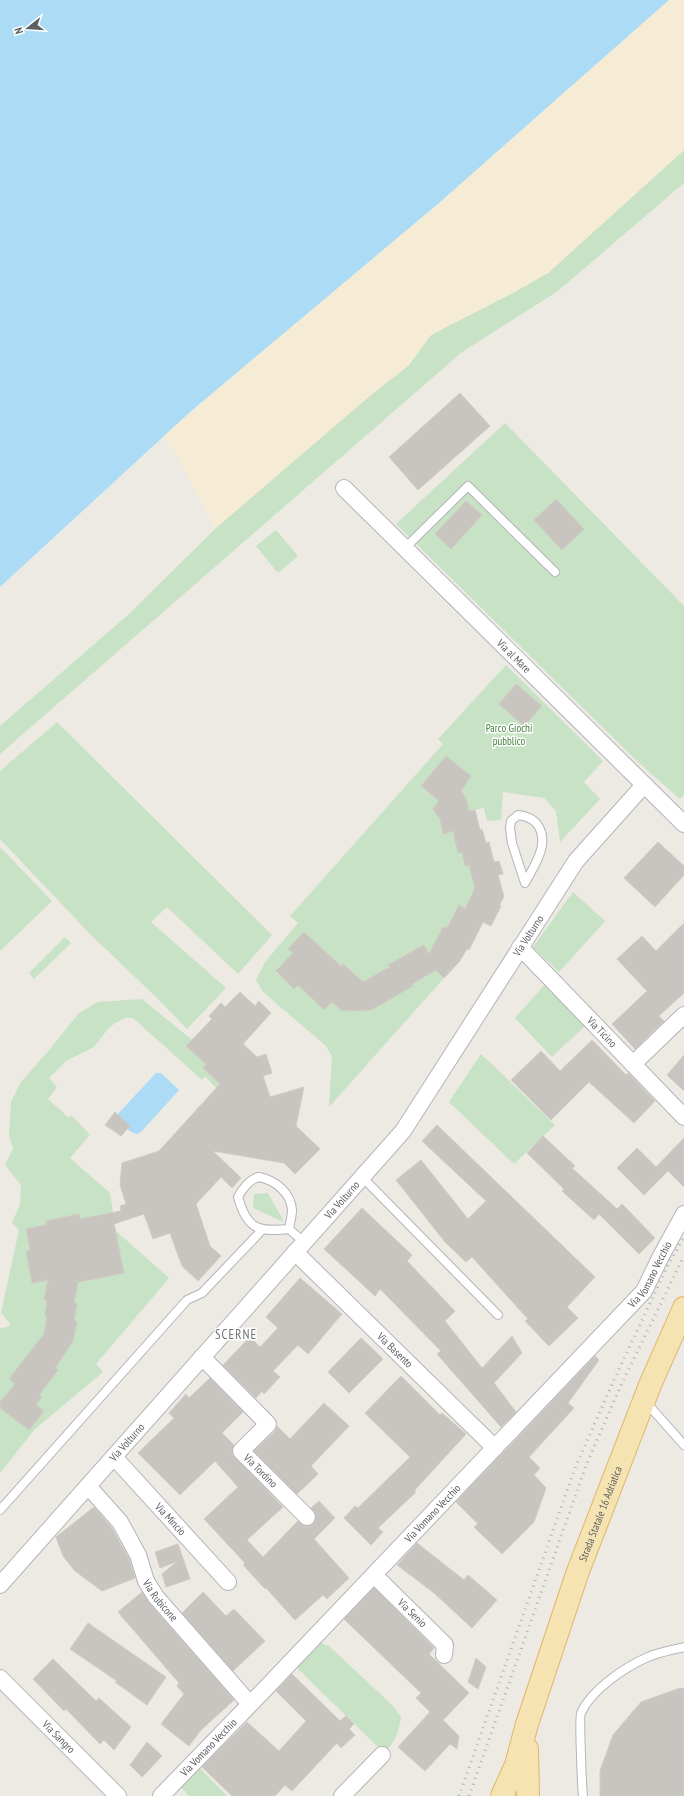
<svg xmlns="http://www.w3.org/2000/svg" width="684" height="1796" viewBox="0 0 684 1796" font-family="'PT Sans Narrow',sans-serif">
<rect width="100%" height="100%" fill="#edeae4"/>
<g fill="#c7e2c4">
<path d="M684,150V183L558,291L462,352L0,754V726L129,614L216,528L366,399L409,365L431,335L548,273Z"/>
<path d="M505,423L684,606V795L680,799L637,761L396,524Z"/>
<path d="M276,530L298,556L278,573L256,546Z"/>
<path d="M506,665L603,761L584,782L600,799L560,842L556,811L544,798L503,792L501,820L487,821L484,808L469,811L466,799L461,791L471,776L446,756L421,787L439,801L433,809L440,819L443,833L453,831L462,852L465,866L469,865L492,876L474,892L465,909L459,905L447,928L443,927L429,954L424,945L388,965L390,967L365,984L343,964L341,966L304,932L289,949L293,953L276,972L294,989L307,975L317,985L308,995L324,1010L332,1002L341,1010L343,1009L345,1011L371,1010L413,986L412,984L436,970L444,978L329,1107L332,1056L325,1045L263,992L256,980L265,962L298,923L290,916L443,744L438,739Z"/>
<path d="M57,722L272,935L238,974L167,907L151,922L226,988L187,1029L161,1002L89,933L0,839V771Z"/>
<path d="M0,847L52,901L0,951Z"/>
<path d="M573,892L605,921L559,972L533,947Z"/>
<path d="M65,937L71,943L34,979L29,973Z"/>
<path d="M547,982L586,1025L552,1057L515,1018Z"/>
<path d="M142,999L192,1040L186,1046L206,1064L203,1068L220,1084L216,1088L205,1076L202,1080L133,1018H126L115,1023L107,1030L94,1047L66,1061L49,1078L57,1087L48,1099L69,1118L71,1115L90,1135L70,1158L110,1193L116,1231L169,1278L96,1364L103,1372L34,1430L0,1473V1329L11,1325L1,1313L19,1230L12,1223L20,1204L21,1185L5,1165L13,1149L9,1135L11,1102L21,1082L50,1049L79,1013L98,1002Z"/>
<path d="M481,1054L555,1125L514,1164L449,1102Z"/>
<path d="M268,1193L284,1222L253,1208L254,1194Z"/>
<path d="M318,1642L329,1646L392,1705L401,1717C399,1732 395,1742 384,1753L292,1663Z"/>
<path d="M196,1764L227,1796H189L177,1783Z"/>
</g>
<path fill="#f6ecd6" d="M668,0H684V150L548,273L515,292L431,335L409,365L366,399L216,528L165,435Z"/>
<g fill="#acdcf5">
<path d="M0,0H669L439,203L190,412L0,587Z"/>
<path d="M156,1073H161L179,1090L141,1132L137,1134L131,1132L115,1117Z"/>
</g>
<g fill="#c8c5c1" stroke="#d1cbc3">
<path d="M460,393L490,426L418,490L389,457Z"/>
<path d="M556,499L584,529L562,550L534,520Z"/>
<path d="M466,501L482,515L451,549L435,534Z"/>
<path d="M516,684L542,706L524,726L499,704Z"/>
<path d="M446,756L471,776L461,791L466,799L469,811L475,810L480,830L482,829L486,843L489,842L494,862L499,861L503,874L498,875L504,897L499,905L501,906L491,926L483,922L469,950L467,949L459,962L444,978L436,970L412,984L413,986L371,1010L342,1011L332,1002L324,1010L298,985L294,989L276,971L293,953L288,949L304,932L341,966L343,964L363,982L390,967L388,965L424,945L429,954L443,927L447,928L459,905L465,909L475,888L469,865L465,866L462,852L458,853L453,831L443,834L440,819L433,809L439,801L421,786Z"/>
<path d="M658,842L684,866V875L655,907L624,878Z"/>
<path d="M684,923V993L659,1016L664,1021L635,1049L612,1024L647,991L617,959L642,936L656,951Z"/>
<path d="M240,992L255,1006L259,1001L271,1013L243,1044L257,1057L266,1054L272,1073L263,1076L270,1097L304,1087L296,1126L320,1149L295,1174L284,1163L213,1151L241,1178L232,1188L221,1177L196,1204L210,1246L221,1256L198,1281L182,1266L170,1233L153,1239L144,1214L114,1224L124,1273L78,1282L74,1303H77L74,1321H77L73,1341L55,1368L58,1370L39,1395L42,1397L36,1405L44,1411L29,1430L0,1408V1402L15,1384L9,1379L44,1334L47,1316L45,1315L47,1301L44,1300L48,1280L32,1283L26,1251L30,1250L26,1229L46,1225V1221L79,1214L80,1219L121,1211L120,1206L126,1204L120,1185L122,1163L159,1151L220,1084L203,1068L206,1064L186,1046L212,1019L209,1016L221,1003L225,1007Z"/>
<path d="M592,1040L626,1075L628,1073L655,1101L634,1123L589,1082L551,1120L511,1080L541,1051L560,1071Z"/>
<path d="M684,1055V1091L667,1075Z"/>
<path d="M115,1112L130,1126L121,1136L105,1125Z"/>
<path d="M437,1125L595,1277L567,1307L578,1318L549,1346L525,1321L528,1319L472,1257L466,1262L445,1242L396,1180L421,1160L468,1219L486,1201L422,1141Z"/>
<path d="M543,1136L575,1166L572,1168L617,1209L622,1204L655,1238L639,1254L599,1214L594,1220L562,1191L564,1189L527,1153Z"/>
<path d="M684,1138V1187L668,1171L644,1195L617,1168L637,1148L656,1167Z"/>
<path d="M362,1208L412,1255L407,1261L455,1311L445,1321L482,1368L512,1336L522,1353L494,1383L516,1412L501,1427L437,1354L441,1351L380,1289L375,1296L324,1249Z"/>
<path d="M300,1278L342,1314L308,1354L298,1345L273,1371L280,1377L264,1394L262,1391L256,1398L223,1365L250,1337L260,1347L278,1328L266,1317Z"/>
<path d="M361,1338L383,1359L349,1393L328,1372Z"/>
<path d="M595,1356L599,1360L568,1403L574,1408L529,1457L540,1468L534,1475L546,1488L534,1522L502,1554L474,1527L478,1524L456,1502Z"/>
<path d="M401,1376L440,1415L442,1413L466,1434L414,1491L416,1492L378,1528L383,1532L371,1545L344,1518L355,1506L358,1508L410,1457L365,1413Z"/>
<path d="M210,1378L243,1412L222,1433L234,1445L232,1454L283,1507L247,1540L263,1557L298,1521L305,1526H310L314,1523L316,1515L311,1508L319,1501L335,1518L314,1539L349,1578L327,1599L323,1595L295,1620L266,1588L265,1589L243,1565L245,1563L204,1519L238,1487L215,1461L180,1495L138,1453L174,1418L169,1413L186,1394L189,1398Z"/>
<path d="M324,1403L349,1426L311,1466L318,1474L297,1494L254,1451L275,1431L277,1426L290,1439Z"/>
<path d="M94,1507L112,1528L129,1559L135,1578L102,1591L75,1571L63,1556L56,1537Z"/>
<path d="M417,1543L464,1580L468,1575L497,1600L472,1628L434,1593L397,1565Z"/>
<path d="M178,1544L190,1579L166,1587L162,1574L178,1561L160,1568L155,1552Z"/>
<path d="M374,1588L434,1648L429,1654L469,1693L443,1720L459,1736L457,1749L450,1744L425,1771L398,1747L430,1712L416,1698L421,1693L344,1619Z"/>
<path d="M142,1592L149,1603L234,1700L201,1730L189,1746L161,1724L184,1694L177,1686L179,1683L118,1612Z"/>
<path d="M203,1592L226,1616L234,1609L265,1641L233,1671L182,1613Z"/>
<path d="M88,1623L166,1677L147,1705L115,1682L117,1681L70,1649Z"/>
<path d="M476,1658L486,1667L478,1689L468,1682Z"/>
<path d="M53,1659L96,1701L99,1698L131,1727L114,1750L104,1740L100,1744L66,1709L64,1711L33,1679Z"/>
<path d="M292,1674L340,1721L346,1716L354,1724L349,1729L355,1735L341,1748L337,1743L292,1791L285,1785L275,1796H232L202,1767L247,1722L279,1751L306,1721L276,1691Z"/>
<path d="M684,1688V1796H600V1771L613,1735L641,1702L677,1689Z"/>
<path d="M147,1742L162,1756L142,1777L130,1765Z"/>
</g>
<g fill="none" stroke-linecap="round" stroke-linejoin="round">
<defs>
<g id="lane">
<path d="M405,548L468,486L555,572"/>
<path d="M518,815C526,816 532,818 537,824C551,843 534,866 525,883L512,843L510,828L511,821Z"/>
<path d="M259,1177C275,1180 291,1193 292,1210C292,1216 290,1223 289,1229C259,1232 247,1230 238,1197C242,1189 250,1179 259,1177Z"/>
<path d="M368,1183L498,1315"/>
<path d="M289,1229L304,1242"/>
<path d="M644,1405L652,1409L684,1445"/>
<path d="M0,1510L187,1300L202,1293L263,1229"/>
<path d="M583,1796C582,1787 579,1717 581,1713C591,1690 625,1667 648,1657C659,1652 673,1650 684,1647"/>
</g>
<g id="street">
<path id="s1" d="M344,488L684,824"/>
<path id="s2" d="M520,947L684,1117"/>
<path d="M633,1064L684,1015"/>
<path id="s3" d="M295,1252L495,1448"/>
<path id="s4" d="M202,1357L268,1424L241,1451L307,1517"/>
<path id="s5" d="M114,1457L228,1582"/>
<path id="s6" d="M88,1486L120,1522L138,1555L146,1581L156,1597L250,1704"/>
<path id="s7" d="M374,1575L445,1645L444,1655"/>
<path id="s8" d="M0,1585L403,1131L576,861L644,785"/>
<path id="s9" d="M0,1678L118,1796"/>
<path id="s10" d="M161,1796L264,1690L644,1291L661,1256L684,1214"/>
<path d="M342,1796L382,1755"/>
</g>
<g id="primary">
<path d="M527,1749L528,1796"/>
<path id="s11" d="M502,1796L516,1765L527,1724L577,1574L650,1385L684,1308"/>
</g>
</defs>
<use href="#lane" stroke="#b2b5b8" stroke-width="10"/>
<use href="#street" stroke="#b2b5b8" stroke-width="18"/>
<use href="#primary" stroke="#e1b46a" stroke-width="24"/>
<use href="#lane" stroke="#fff" stroke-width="8"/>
<use href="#street" stroke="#fff" stroke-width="16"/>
<use href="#primary" stroke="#f5e4b1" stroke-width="22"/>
<g stroke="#b2b3b3" stroke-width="3" stroke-dasharray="1 5" stroke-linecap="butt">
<path d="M459,1796L575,1468L614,1380L668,1265L684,1237"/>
<path d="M469,1796L587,1463L622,1383L684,1256"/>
</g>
</g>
<g text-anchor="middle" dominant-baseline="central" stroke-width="3" stroke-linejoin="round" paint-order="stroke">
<g font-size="11" fill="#5c6063" stroke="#fff">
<text stroke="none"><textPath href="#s1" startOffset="239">Via al Mare</textPath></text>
<text stroke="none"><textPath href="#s8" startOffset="839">Via Volturno</textPath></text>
<text stroke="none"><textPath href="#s2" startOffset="118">Via Ticino</textPath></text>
<text stroke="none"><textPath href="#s8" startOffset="515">Via Volturno</textPath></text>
<text stroke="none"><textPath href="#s10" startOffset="716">Via Vomano Vecchio</textPath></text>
<text stroke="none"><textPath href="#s3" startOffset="140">Via Basento</textPath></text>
<text stroke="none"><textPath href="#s8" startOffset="191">Via Volturno</textPath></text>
<text stroke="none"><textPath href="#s4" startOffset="160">Via Tordino</textPath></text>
<text stroke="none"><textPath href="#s10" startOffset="392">Via Vomano Vecchio</textPath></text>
<text stroke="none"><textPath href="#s11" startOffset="299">Strada Statale 16 Adriatica</textPath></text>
<text stroke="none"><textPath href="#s5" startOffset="84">Via Mincio</textPath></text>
<text stroke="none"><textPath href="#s6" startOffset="137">Via Rubicone</textPath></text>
<text stroke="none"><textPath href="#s7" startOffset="54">Via Senio</textPath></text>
<text stroke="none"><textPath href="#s9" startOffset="83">Via Sangro</textPath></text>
<text stroke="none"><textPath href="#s10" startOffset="68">Via Vomano Vecchio</textPath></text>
</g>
<g font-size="11" fill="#42803f" stroke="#fff">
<text x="509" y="728">Parco Giochi<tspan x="509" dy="13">pubblico</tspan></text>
</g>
<g font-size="13" letter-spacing="1" fill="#6d7275" stroke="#fff">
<text x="236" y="1334">SCERNE</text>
</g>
</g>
<g transform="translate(28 28) rotate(253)" stroke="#ffffff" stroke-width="3" paint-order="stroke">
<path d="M0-3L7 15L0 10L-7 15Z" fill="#5c6063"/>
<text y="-6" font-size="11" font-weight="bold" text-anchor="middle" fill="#5c6063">N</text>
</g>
</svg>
